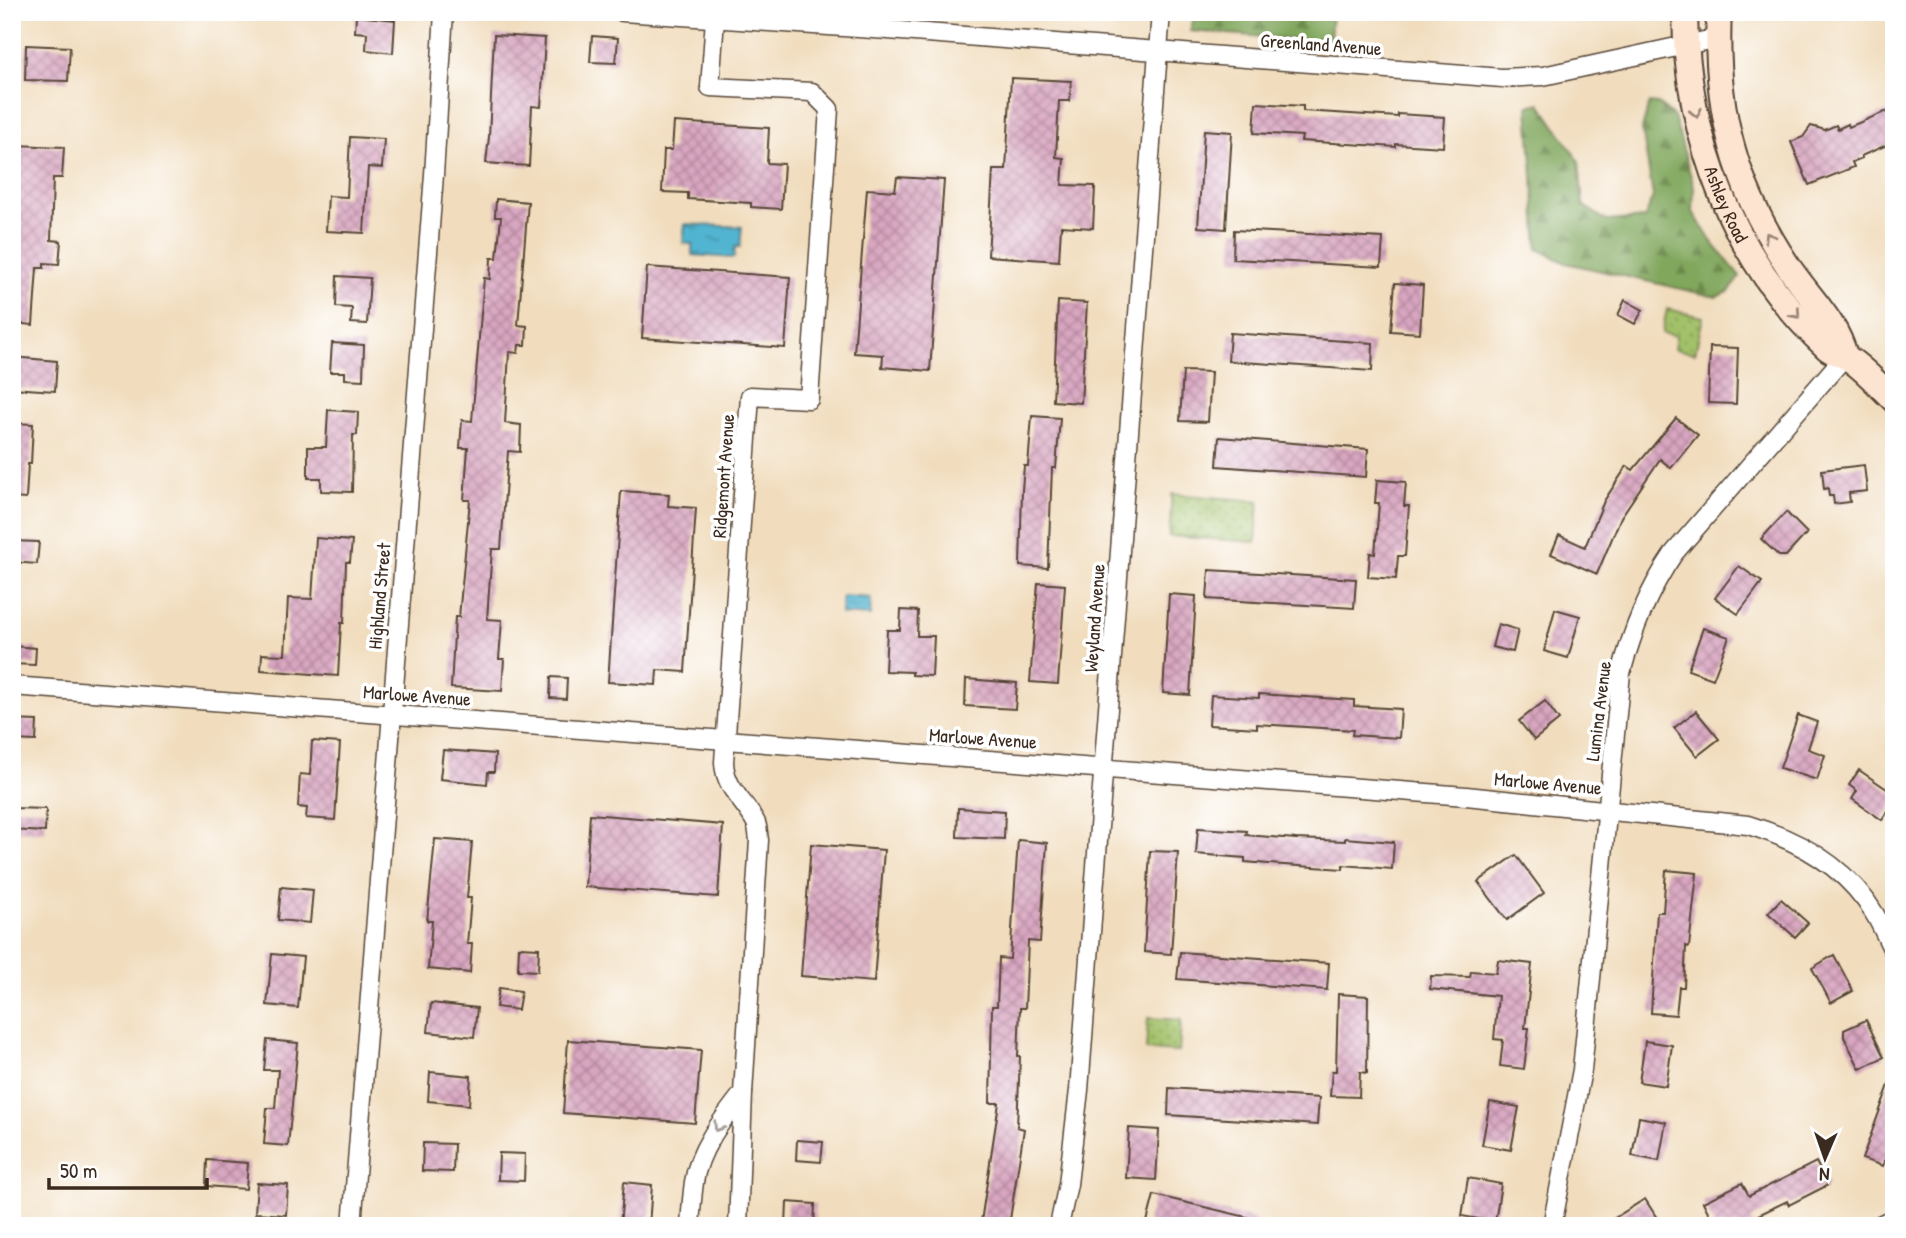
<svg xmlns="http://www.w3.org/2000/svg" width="1906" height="1238" viewBox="0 0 1906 1238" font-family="'Patrick Hand',sans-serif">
<defs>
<pattern id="forest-firs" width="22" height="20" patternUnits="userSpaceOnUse" patternTransform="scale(1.75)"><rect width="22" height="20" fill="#81a75d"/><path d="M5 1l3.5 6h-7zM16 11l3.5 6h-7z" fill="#6b884c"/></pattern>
<pattern id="park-dots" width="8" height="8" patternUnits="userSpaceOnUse" patternTransform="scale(1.75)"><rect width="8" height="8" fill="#a2c169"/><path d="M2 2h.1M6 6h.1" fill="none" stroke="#859d56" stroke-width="1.8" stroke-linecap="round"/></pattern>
<pattern id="water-ripples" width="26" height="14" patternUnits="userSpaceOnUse" patternTransform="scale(1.75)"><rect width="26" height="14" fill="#51b4d0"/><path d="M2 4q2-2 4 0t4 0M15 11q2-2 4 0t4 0" fill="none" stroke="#4493a8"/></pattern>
<pattern id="building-cross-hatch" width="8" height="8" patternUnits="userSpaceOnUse" patternTransform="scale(1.75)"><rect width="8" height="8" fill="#d9a6c1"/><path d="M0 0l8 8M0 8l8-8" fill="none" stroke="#b1879c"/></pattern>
</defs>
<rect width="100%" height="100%" fill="#fff"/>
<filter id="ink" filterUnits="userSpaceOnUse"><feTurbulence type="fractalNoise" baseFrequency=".0143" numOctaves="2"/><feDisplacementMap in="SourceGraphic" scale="14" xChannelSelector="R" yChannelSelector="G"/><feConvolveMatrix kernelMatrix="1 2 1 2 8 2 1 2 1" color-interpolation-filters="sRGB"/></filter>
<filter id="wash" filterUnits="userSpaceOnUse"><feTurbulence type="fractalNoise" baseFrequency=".00686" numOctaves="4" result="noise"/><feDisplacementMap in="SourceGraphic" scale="28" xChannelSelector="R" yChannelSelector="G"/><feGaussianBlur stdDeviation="1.57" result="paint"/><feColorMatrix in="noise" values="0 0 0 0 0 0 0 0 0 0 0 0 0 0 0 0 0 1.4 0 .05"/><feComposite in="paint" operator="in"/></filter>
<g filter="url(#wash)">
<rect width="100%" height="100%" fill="#f1ddbe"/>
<g fill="url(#forest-firs)" stroke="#5e683e" stroke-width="2">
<path d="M1196,12H1332L1330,42L1190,31Z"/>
<path d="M1540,103L1579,161L1583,205L1607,221L1645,218L1653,196L1642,129L1649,103L1658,104L1674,117L1694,187L1693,212L1711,241L1740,276L1729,292L1716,297L1566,263L1538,249L1528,106Z"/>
</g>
<g fill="url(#park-dots)" stroke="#6e7644" stroke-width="2">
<path d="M1667,309L1703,317L1695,353L1674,349L1676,336L1662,333Z"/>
<path d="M1172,494L1259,501L1256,542L1169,536Z"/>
<path d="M1148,1018L1181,1020L1179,1052L1146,1050Z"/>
</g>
<g fill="url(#water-ripples)" stroke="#466f77" stroke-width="2">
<path d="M685,224L742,227L740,247H735L734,258L692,255V244L683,243Z"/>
<path d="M842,596L871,598L870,616L841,614Z"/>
</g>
<g id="blocks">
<g fill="url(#building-cross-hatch)">
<path d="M356,16L395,20L393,53L366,50L367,33L355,32Z"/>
<path d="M494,35L545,38L541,107L532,106L529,166L486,163L489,137Z"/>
<path d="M592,36L618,38L616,63L590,62Z"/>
<path d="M26,45L70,47L68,81L25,80Z"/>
<path d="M1011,78L1071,81L1070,101H1059L1056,157L1064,158L1062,185L1095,186L1093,228L1061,226L1059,261L988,256L993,170H1006Z"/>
<path d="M1256,103L1303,106V111L1398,117V114L1445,117L1443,147L1396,144V147L1301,141L1302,136L1254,133Z"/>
<path d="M1887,111L1894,128V142L1861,156L1862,158L1852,162L1854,167L1809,185L1791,142L1803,137L1811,126L1825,130L1836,125L1838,129L1848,124L1849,127Z"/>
<path d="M674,122L769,128L767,163L784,164L781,209L751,207V203L688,199V193L662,192L664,150H672Z"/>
<path d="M1204,130L1232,132L1226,229L1198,227Z"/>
<path d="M350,137L384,139L382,168L368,167L364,233L326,231L328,196L347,197Z"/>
<path d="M15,145L64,147L62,178H53L51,240L61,241L59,264L44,263V268H37L33,325L12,323Z"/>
<path d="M897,177L944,180L930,371L882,367L883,355L854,353L867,189L895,191Z"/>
<path d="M496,199L528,202L518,325L527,326L526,345H519L518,353L509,352L505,423L521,425L520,452L508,451L501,549H492L487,619L502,620L499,659H504L502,691L451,688L455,617H459L470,500H464L468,448H460L462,420L472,421L484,278L490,279L491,258H497L501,217H495Z"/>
<path d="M1234,230L1383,238L1381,267L1233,259Z"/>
<path d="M647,267L790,277L785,348L642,338Z"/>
<path d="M337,276L370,278L367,324L351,323L352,308L336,307Z"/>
<path d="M1395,283L1423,285L1420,333L1391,331Z"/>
<path d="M1625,300L1643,310L1635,324L1618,315Z"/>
<path d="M1058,301L1087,303L1081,403L1053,401Z"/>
<path d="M1230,333L1373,343L1372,371L1228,361Z"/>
<path d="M332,343L364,345L363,380L345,379V372H330Z"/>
<path d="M1710,347L1738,348L1736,404L1708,403Z"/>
<path d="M12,357L57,361L55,391L12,388Z"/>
<path d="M1183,371L1211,372L1208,422L1180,421Z"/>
<path d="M328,410L358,412L357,435H353L352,492L321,491V478H308V447H326Z"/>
<path d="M1032,416L1060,418L1056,468H1052L1048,568L1020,566L1022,490L1024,466H1028Z"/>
<path d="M1676,418L1698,435L1671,468L1660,459L1621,517L1597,574L1551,554L1559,535L1585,547L1604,501L1627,466L1633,470Z"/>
<path d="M12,423L33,424L31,464H28L26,499L12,498Z"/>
<path d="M1219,437L1368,449L1366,477L1217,466Z"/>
<path d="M1864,465L1867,491L1849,493L1850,502L1834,504L1833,496H1829L1828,488L1824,489L1822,470Z"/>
<path d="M1377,480L1406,482L1404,506H1409L1405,556H1398L1396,579L1368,577L1370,553L1375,554L1379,503H1375Z"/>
<path d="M621,491L669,494L668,506L696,508L685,672L657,670L656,685L608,682Z"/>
<path d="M1786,512L1807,533L1786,556H1779L1761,539Z"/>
<path d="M316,538L352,541L350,562H346L344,623H341L338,676L261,670L262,654L285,655L288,598L312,599Z"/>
<path d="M12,541L39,542L37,564L12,562Z"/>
<path d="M1739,566L1762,582L1738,614L1715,598Z"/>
<path d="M1209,570L1356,579L1354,608L1207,599Z"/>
<path d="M1038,583L1065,585L1058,684L1030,682Z"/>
<path d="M1169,594L1196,596L1190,695L1163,693Z"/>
<path d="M1555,609L1580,616L1568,658L1544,651Z"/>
<path d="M901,610L918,611L917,636H934L932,676L912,675V672L885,671L887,630H900Z"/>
<path d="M1498,624L1518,630L1513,652L1492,647Z"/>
<path d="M1703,628L1729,637L1713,679L1688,670Z"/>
<path d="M12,646L36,648L35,665L12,664Z"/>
<path d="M551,677L567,678L566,699L550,698Z"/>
<path d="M966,679L1017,683L1015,709L965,706Z"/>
<path d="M1259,694L1354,700V706L1401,709L1399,738L1352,735L1353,730L1257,724V728L1209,725L1211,695L1259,698Z"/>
<path d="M1545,701L1559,720L1534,740L1519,721Z"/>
<path d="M1696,711L1719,739L1697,756L1674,728Z"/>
<path d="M1798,715L1817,722L1808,749L1825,755L1817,780L1780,768Z"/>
<path d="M12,720L37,721L36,741L12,740Z"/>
<path d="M312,741L340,743L335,820L306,818L307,808L298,807L300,774L310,775Z"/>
<path d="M443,750L495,754L494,772H488L487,784L440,779Z"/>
<path d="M1859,770L1894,794V803L1882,820L1852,799L1857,791L1849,785Z"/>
<path d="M12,808L46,809L45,832L12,830Z"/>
<path d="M958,808L1005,811L1004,839L957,837Z"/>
<path d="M590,814L723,825L718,897L585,887Z"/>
<path d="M1198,828L1247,831L1246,835L1296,839L1345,841V838L1394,842L1392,869L1343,865V869L1269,864L1245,862V858L1196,854Z"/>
<path d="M435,839L472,842L467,898H471L467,944H472L470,973L428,969L432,921H427Z"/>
<path d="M1018,840L1047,843L1040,942L1028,941L1025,1008H1020L1018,1056H1020L1017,1127L1024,1129L1009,1226H1004L981,1222L999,1103H990L992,1006H997L999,958L1010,959Z"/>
<path d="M811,844L884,850L874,982L801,976Z"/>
<path d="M1150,851L1178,852L1171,954L1144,952Z"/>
<path d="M1516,855L1544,893L1507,920L1478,882Z"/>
<path d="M1666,870L1697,873L1689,947L1686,946L1684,987H1679L1676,1015L1651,1013L1657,912H1663Z"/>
<path d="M281,887L313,890L310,923L278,920Z"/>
<path d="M1781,899L1808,923L1795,937L1768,913Z"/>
<path d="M519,947L539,948L538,971L518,970Z"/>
<path d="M1180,952L1329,963L1327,990L1177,979Z"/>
<path d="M272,954L303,957L298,1008L267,1005Z"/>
<path d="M1834,955L1853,991L1831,1003L1812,968Z"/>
<path d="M1498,960L1532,964L1525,1028H1529L1524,1069L1500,1066L1503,1040L1494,1039L1498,996L1430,989L1431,976L1470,977L1471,971L1496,973Z"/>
<path d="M499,988L521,991L518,1010L496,1007Z"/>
<path d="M1338,994L1368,996L1367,1073L1360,1072L1359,1097L1330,1096L1332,1071H1336Z"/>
<path d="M431,1003L477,1008L474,1037L428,1032Z"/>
<path d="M1866,1020L1884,1057L1860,1069L1844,1037V1030Z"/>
<path d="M267,1040L298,1043L288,1146L264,1144L267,1108H275L278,1070H264Z"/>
<path d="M568,1040L701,1050L695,1123L563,1113Z"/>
<path d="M1645,1041L1672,1045L1666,1086L1639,1082Z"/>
<path d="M430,1072L471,1076L469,1105L428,1101Z"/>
<path d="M1892,1077H1894V1154L1888,1152L1883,1166L1862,1159Z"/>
<path d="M1169,1088L1319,1098L1317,1125L1168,1115Z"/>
<path d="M1490,1102L1519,1107L1511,1150L1482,1145Z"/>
<path d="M1639,1117L1666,1122L1659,1161L1632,1156Z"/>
<path d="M1129,1128L1159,1130L1156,1180L1126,1178Z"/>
<path d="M797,1140L823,1142L821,1162L796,1160Z"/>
<path d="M423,1143L454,1144L453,1172L422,1171Z"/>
<path d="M499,1153L525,1154L524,1181L498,1180Z"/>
<path d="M207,1160L248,1163L246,1189L206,1186Z"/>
<path d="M1816,1162L1828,1185L1789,1205L1787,1201L1750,1219L1754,1226H1715L1703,1202L1742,1183L1749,1196Z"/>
<path d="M1468,1178L1501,1184L1495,1222L1462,1216Z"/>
<path d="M624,1182L652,1185L649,1226H620Z"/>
<path d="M257,1183L288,1185L286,1215L255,1213Z"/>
<path d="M1154,1195L1255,1219V1226H1164L1147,1222Z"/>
<path d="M1645,1199L1662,1226H1602Z"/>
<path d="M787,1202L815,1204L814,1226H786Z"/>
</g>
</g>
</g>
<g filter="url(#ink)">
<use href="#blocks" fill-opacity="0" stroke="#564536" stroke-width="2"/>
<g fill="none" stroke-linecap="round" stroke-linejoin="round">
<defs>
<g id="street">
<path d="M623,12L888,30L1502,78L1543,76L1718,38"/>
<path d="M715,19L710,87L812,92L829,109L809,399L750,396L724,762C725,789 745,801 756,823C758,828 758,835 759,840L743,1093L738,1226"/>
<path d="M12,686L1466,796L1748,825C1798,840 1846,866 1874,913C1882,926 1887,939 1894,952"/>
<path d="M352,1226L434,175L444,12"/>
<path d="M690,1226C691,1211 692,1197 694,1182C699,1148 723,1119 743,1093"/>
<path d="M1059,1226L1068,1184L1079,1090L1161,12"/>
<path d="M1552,1226L1582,1070L1621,673C1633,629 1648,591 1674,553L1845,356"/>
<path d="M1878,1226L1894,1218"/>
</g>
<g id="secondary">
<path id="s1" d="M1685,12C1686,138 1733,261 1827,348C1833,353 1840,353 1846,357C1863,367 1879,386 1894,400"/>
<path d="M1719,12C1714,108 1735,187 1788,266C1807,295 1837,322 1845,356"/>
</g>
</defs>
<use href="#street" stroke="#564536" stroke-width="21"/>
<use href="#secondary" stroke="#564536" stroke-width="28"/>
<use href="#street" stroke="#fff" stroke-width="18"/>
<use href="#secondary" stroke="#fde4d1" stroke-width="24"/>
</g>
<defs><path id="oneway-chevron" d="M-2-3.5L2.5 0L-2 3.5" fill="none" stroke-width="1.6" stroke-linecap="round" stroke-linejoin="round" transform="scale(1.75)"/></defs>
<g stroke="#9c8778">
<use href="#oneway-chevron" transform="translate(1696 113) rotate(78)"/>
<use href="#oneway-chevron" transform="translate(1769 237) rotate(-121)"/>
<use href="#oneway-chevron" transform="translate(1796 314) rotate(48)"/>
</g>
<use stroke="#a79f9a" href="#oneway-chevron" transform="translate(718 1127) rotate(123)"/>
</g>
<g text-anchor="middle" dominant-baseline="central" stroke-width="7" stroke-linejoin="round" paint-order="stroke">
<g font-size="19" fill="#3b2a1e" stroke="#fff">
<text transform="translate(1321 44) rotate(4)">Greenland Avenue</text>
<text stroke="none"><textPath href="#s1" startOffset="198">Ashley Road</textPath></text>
<text transform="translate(723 476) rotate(-86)">Ridgemont Avenue</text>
<text transform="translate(379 596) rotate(-85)">Highland Street</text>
<text transform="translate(1094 618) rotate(-86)">Weyland Avenue</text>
<text transform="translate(417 695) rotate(4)">Marlowe Avenue</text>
<text transform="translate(1598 711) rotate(-83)">Lumina Avenue</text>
<text transform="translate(983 738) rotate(4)">Marlowe Avenue</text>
<text transform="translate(1548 783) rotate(5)">Marlowe Avenue</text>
</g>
</g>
<rect width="1906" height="1238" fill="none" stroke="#fff" stroke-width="42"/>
<g transform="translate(1825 1158) rotate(182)" stroke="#ffffff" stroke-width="5" paint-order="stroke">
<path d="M0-5L12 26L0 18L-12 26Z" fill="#3b2a1e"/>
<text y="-10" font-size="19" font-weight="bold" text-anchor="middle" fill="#3b2a1e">N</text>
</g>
<path d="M49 1178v10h158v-10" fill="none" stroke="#3b2a1e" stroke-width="3.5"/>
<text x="60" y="1178" font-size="21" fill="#3b2a1e" stroke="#ffffff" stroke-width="5" paint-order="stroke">50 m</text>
</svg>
